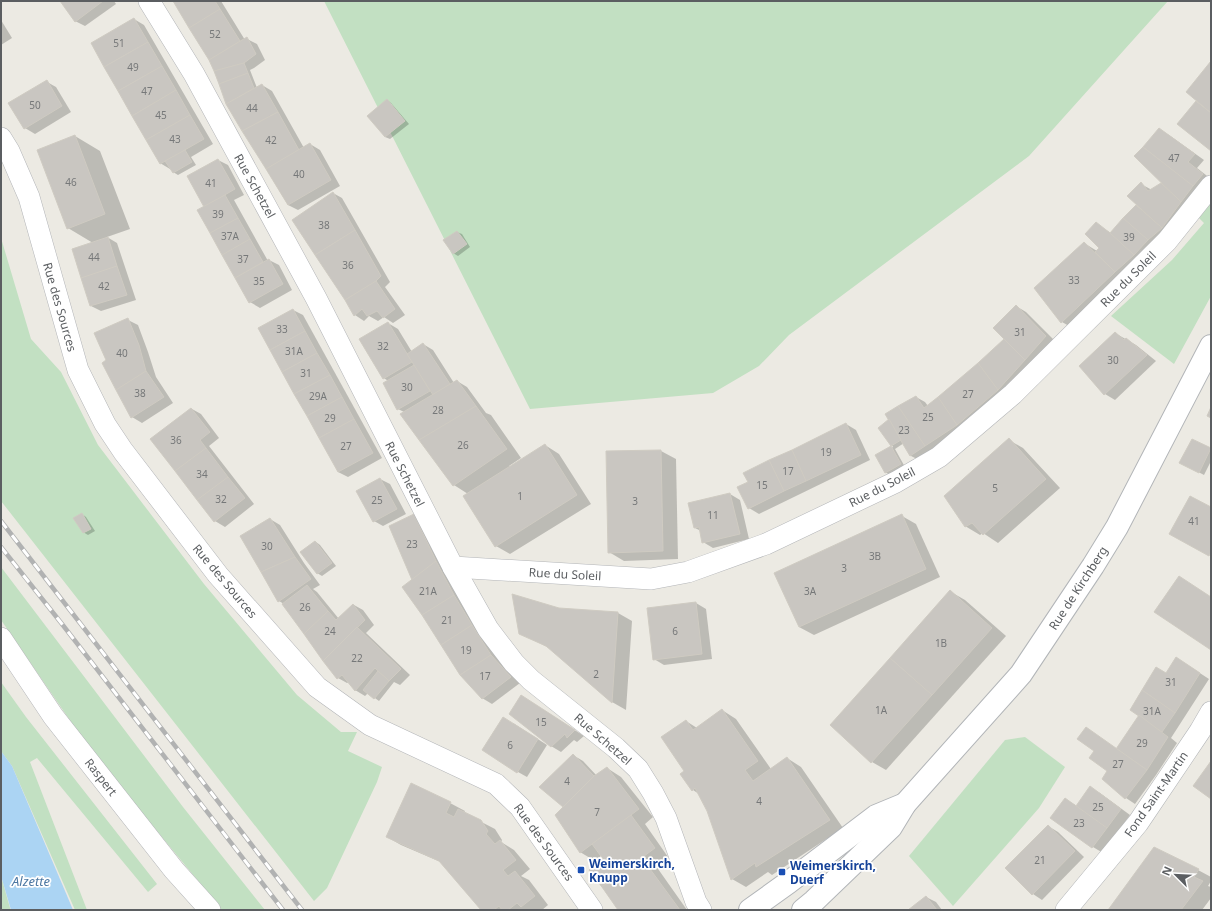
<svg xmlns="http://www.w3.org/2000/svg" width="1212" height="911" viewBox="0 0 1212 911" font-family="'Noto Sans',sans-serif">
<rect width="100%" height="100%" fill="#eceae3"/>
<g fill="#c2e0c2">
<path d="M324,1H1168L1029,156L789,335L759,366L713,393L530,409Z"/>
<path d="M1211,202V296L1174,364L1111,316L1172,260L1204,223L1199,218Z"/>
<path d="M1,238L31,339L61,372L98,445L204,584L297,695L341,732H357L348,751L382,767L377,782L327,888L314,901L1,501Z"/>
<path d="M1,567L183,807L265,910H222L91,751L1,620Z"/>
<path d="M1,682L26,717L157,884L148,892L37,758L30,762L87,910H75L12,766L1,751Z"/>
<path d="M1025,737L1065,767L1039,808L953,906L909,856L1005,740Z"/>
<path d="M1,876L10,908L11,910H1Z"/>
</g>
<path fill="#abd4f3" d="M1,751L12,766L68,898L73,910H11L1,876Z"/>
<g fill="#0003">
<path d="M61,1H114L116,4L85,26L75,21Z"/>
<path d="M174,1H221L245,40L247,39L257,44L265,60L254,68L250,70L257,88L262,85L272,91L304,148L310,144L320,150L340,186L298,210L288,205L227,104L215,71L210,59Z"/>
<path d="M134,19L144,25L213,144L191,157L196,165L178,175L173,172L171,168L170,169L160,163Z"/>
<path d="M1,20L12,38L1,45Z"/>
<path d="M47,82L56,87L71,112L35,134L25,128L10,104Z"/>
<path d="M387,100L391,103L409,124L390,139L385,137Z"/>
<path d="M1160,130L1169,135L1204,160L1197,168L1211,179L1076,330L1062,322L1084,243L1097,251L1100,248L1096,224L1111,233L1136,206L1142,210L1141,184L1152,190L1162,183Z"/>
<path d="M75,136L100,151L130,229L107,237L117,243L136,300L101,311L91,306L73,249L93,243L68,228Z"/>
<path d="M218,160L228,165L244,195L234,200L268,261L269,260L279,265L292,290L260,308L250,302L199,211L206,207Z"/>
<path d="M333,193L342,198L390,282L385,287L405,315L393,323L384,317L378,321L369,316L364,321L355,315Z"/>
<path d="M457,232L462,234L470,247L458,256L453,253Z"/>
<path d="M1016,306L1026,312L1056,342L1008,395L921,461L911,456L904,443L895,449L905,467L890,475L885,472L877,455L893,447L880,428L916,397L925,402L928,406L979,364L1005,339Z"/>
<path d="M293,310L303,315L382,458L348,477L338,472Z"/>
<path d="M128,320L138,325L148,352L156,377L173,403L142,423L132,417L103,363L108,361Z"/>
<path d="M388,323L398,329L412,352L423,344L433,350L454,383L457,381L467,387L486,413L491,415L521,458L509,466L510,467L545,445L559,454L591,504L510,554L496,546L468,494L454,485L404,412L398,409L388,381L384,378Z"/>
<path d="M1115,333L1136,345L1156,361L1115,400L1105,394L1080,366Z"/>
<path d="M192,409L201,414L219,438L209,446L254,504L225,527L215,521L152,439Z"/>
<path d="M846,424L856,430L870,460L759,514L749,508L750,483Z"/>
<path d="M1009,440L1023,448L1060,488L998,543L983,533L980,535L965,526Z"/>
<path d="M1192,440L1211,449V461L1204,475L1185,465Z"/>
<path d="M661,451L676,459L678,559L624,561L609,552L607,452Z"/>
<path d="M380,479L390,484L406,514L383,526L374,521Z"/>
<path d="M730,494L740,500L749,539L713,548L703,542L701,531L695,528Z"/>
<path d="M82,514L86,517L95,531L88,535L83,532Z"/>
<path d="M414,515L423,521L520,683L492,704L482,698L414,580Z"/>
<path d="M902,516L916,524L940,577L814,635L799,627Z"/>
<path d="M270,519L280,525L304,563L320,585L313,589L317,592L339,619L354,605L363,610L374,625L366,633L410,675L400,685L394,682L379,701L368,693L365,696L355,690L349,682L347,683L338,678L284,604L279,601Z"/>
<path d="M316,542L320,545L336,566L322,576L317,573Z"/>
<path d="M951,592L965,600L1006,636L886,770L872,762Z"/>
<path d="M696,603L706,609L712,659L664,665L654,659Z"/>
<path d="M559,609L618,613L632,621L626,710L612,702L551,649L520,633Z"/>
<path d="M1186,664L1209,679L1171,738L1177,743L1156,775L1135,804L1126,798L1103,779L1109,771L1117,749L1167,674Z"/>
<path d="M531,702L584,736L577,742L574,740L561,752L551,746Z"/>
<path d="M722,710L736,719L771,769L787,758L801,767L843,828L772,875L768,872L746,887L732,879L708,811L699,794L693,790L686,771V721L697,728Z"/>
<path d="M513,723L547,745L527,777L518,772Z"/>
<path d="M573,755L583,761L597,776L607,768L621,777L653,817L645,824L668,857L656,866L687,910H619L590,871L605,860L602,855L595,861L580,852L564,807Z"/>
<path d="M1090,788L1100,793L1130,815L1103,853L1093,847L1052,818L1065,799L1077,806Z"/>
<path d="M450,803L465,811L464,813L495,829L502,840L501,842L514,850L530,869L521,876L529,880L548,905L542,910H482L443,863L401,845L387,837Z"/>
<path d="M1048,826L1058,832L1084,857L1042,900L1033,894Z"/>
<path d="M1198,870L1211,877V881L1208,886L1211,887V898L1202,910H1109Z"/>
<path d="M926,897L936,902L942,910H910Z"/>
</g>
<g fill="#c9c6c1" stroke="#cfcbc2">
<path d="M60,1H103L75,22Z"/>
<path d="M173,1H215L220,9L189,28Z"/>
<path d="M220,9L240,41L209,60L189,28Z"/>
<path d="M134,18L148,42L104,67L91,43Z"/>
<path d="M247,37L256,54L244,63L214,71L209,60Z"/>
<path d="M148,42L162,66L118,91L104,67Z"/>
<path d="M1211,61V113L1186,92Z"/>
<path d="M244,63L248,73L219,84L214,71Z"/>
<path d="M162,66L176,90L132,116L118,91Z"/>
<path d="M248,73L254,88L226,104L219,84Z"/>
<path d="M47,80L62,106L24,129L8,103Z"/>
<path d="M262,84L278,112L242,131L226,104Z"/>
<path d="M176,90L190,115L146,140L132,116Z"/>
<path d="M387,99L405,121L385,137L367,116Z"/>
<path d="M1196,101L1211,113V151L1177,124Z"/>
<path d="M278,112L299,150L266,169L242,131Z"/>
<path d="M190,115L204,139L160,164L146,140Z"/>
<path d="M1159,128L1195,154L1188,162L1203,174L1193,186L1143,147Z"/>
<path d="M75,135L105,214L67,229L37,150Z"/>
<path d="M310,143L331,180L288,205L266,169Z"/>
<path d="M1143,147L1193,186L1181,202L1134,156Z"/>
<path d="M185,150L192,162L173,173L165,161Z"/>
<path d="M218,159L235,189L204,207L187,176Z"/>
<path d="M1141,182L1148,191L1161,183L1181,202L1162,228L1127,196Z"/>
<path d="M333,192L355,230L315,255L292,220Z"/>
<path d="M225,195L238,218L210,233L197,210Z"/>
<path d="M1136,205L1162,228L1148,240L1123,218Z"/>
<path d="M238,218L250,239L222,255L210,233Z"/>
<path d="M1123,218L1148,240L1134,255L1110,233Z"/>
<path d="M1096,222L1110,233L1134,255L1115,272L1095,252L1099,248L1085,234Z"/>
<path d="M355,230L381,276L376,281L345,300L315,255Z"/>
<path d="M457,231L467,244L453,254L443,240Z"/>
<path d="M108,237L117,266L81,278L72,249Z"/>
<path d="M250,239L263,262L235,278L222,255Z"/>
<path d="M1084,242L1115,272L1061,323L1034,288Z"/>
<path d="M269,259L283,284L249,303L235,278Z"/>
<path d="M117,266L127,295L90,306L81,278Z"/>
<path d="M376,281L395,309L383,318L377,311L367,316L362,309L354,316L345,300Z"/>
<path d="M1016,305L1046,336L1025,360L993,328Z"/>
<path d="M293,309L305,331L270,350L258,328Z"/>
<path d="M128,318L139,345L146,371L116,390L102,363L106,360L94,333Z"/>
<path d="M388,322L412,362L383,379L359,339Z"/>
<path d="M305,331L317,353L282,372L270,350Z"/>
<path d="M1115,332L1124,340L1126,338L1147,355L1104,395L1079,366Z"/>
<path d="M1004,339L1025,360L998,390L978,363Z"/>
<path d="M423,343L450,384L433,395L407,354Z"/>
<path d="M317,353L330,375L294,394L282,372Z"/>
<path d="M978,363L998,390L957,425L938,397Z"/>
<path d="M414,365L430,391L397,410L383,383Z"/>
<path d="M146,371L164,397L131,418L116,390Z"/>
<path d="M330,375L342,397L307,416L294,394Z"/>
<path d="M457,380L476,406L419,440L400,414Z"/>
<path d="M916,396L924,408L938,397L957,425L925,446L898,406Z"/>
<path d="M342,397L354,419L319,438L307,416Z"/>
<path d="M476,406L507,449L453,486L419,440Z"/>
<path d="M898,406L925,446L910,456L885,414Z"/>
<path d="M1211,407V418L1207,416Z"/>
<path d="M191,408L210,432L200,440L206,448L175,471L150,439Z"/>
<path d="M354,419L373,453L338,472L319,438Z"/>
<path d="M889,419L901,440L891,446L878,428Z"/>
<path d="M846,423L861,455L806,481L792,450Z"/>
<path d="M1009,438L1046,479L983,535L972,523L965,527L944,496Z"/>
<path d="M1192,439L1211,448L1199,473L1179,463Z"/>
<path d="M545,444L577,495L495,547L463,496Z"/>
<path d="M891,446L901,464L885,473L875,455Z"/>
<path d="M206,448L228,477L197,500L175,471Z"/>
<path d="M661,450L663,551L608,553L606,451Z"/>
<path d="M792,450L806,481L784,491L769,460Z"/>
<path d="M769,460L784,491L748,509L737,487L748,482L743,473Z"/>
<path d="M228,477L245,498L214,522L197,500Z"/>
<path d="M380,478L397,509L373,522L356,491Z"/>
<path d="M730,493L740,534L702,543L699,527L694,528L688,503Z"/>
<path d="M1190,496L1211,507V552L1209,556L1169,534Z"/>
<path d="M82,513L91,529L83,533L73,518Z"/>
<path d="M414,514L436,561L412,580L389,526Z"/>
<path d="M902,514L926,569L799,627L774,573Z"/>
<path d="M270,518L295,557L261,572L240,536Z"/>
<path d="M315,541L332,563L317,574L300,552Z"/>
<path d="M295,557L311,579L278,602L261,572Z"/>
<path d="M436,561L454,595L422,615L402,587Z"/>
<path d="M1179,576L1211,597V650L1154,612Z"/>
<path d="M307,585L328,611L304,634L282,604Z"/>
<path d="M950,590L992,628L932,695L890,658Z"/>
<path d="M512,594L559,608L618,612L612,703L546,646L519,634Z"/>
<path d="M454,595L472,625L441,645L422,615Z"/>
<path d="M696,602L702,654L653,660L647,608Z"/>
<path d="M353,604L365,620L323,661L304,634L328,611L336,620Z"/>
<path d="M472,625L491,655L460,675L441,645Z"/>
<path d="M357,627L401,669L389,681L375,668L355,691L342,675L337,679L323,661Z"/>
<path d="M491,655L511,677L482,699L460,675Z"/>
<path d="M1176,657L1200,673L1175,713L1142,690L1156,667L1166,673Z"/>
<path d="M890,658L932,695L871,763L830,725Z"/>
<path d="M378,671L389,681L374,699L363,690Z"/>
<path d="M1142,690L1175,713L1162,732L1130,710Z"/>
<path d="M521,695L575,730L567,738L565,734L551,747L509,714Z"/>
<path d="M722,709L758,761L745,770L753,781L787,757L830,820L756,867L755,863L731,880L707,811L695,788L692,791L680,774L684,771L661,737L686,720L693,730Z"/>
<path d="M1139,715L1168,737L1147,770L1116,749Z"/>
<path d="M503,717L538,739L517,773L482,750Z"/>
<path d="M1086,727L1147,770L1125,799L1102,779L1107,771L1089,758L1094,751L1077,739Z"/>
<path d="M573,754L594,776L563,807L539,787Z"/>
<path d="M1211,761V799L1193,786Z"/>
<path d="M607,767L639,809L580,853L555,815L594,776Z"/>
<path d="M411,783L451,802L446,813L454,817L458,809L481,820L488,831L486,834L495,844L500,840L516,860L503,870L508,876L515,871L535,896L521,907L517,903L508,910H502L499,906L494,910H481L439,861L386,837Z"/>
<path d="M1090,786L1121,809L1107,828L1076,806Z"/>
<path d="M1065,798L1107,828L1092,848L1050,818Z"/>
<path d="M631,815L655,848L602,887L589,870L603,859L592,844Z"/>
<path d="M1048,825L1075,851L1032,895L1005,868Z"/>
<path d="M1154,847L1199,869L1194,877L1203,881L1181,910H1108Z"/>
<path d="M642,858L680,910H618L602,887Z"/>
<path d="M926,896L937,910H908Z"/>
</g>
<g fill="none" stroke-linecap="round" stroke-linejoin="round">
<defs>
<g id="street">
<path d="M149,1L194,74L316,298L453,567L488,629L514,663L531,680L616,748L638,769L653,793L666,818L696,902L701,910"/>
<path d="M1,138L9,151L29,197L78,370L105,424L123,451L218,575L317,687L370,725L496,784L520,807L592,910"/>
<path d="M453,567L651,579L688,572L766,544L896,482L939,457L1013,394L1167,241L1211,186"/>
<path d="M1,638L53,716L174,870L210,910"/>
<path d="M1066,910L1138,823L1200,731L1211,712"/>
</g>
<g id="secondary">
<path d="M750,910L789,882L876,816L905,804"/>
<path d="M803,910L814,901L891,827L905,804L1021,674L1093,566L1117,527L1211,346"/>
</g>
</defs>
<use href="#street" stroke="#b3b5b8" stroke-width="22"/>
<use href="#secondary" stroke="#b2b5b8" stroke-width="24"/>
<use href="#street" stroke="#fff" stroke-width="21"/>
<use href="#secondary" stroke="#fff" stroke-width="22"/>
<defs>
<g id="rail">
<path d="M1,521L302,910"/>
<path d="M1,547L62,624L283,910"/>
</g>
</defs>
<use href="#rail" stroke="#b1b2b2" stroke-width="4.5"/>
<use href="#rail" stroke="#fff" stroke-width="3" stroke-dasharray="9" stroke-linecap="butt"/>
</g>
<g fill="#1a4fb4" stroke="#fff" stroke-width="1.5">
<rect x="577" y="866" width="8" height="8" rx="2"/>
<rect x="778" y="868" width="8" height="8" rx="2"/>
</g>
<g text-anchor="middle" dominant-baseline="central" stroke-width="3.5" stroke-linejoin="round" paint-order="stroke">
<g font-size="10" fill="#767879">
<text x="215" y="34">52</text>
<text x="119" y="43">51</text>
<text x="133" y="67">49</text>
<text x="147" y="91">47</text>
<text x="35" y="105">50</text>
<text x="252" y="108">44</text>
<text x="161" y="115">45</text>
<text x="175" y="139">43</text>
<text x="271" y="140">42</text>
<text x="1174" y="158">47</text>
<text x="299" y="174">40</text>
<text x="71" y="182">46</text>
<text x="211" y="183">41</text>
<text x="218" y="214">39</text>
<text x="324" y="225">38</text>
<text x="230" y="236">37A</text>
<text x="1129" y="237">39</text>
<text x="94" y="257">44</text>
<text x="243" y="259">37</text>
<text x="348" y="265">36</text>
<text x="1074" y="280">33</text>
<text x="259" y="281">35</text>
<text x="104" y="286">42</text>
<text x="282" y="329">33</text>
<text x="1020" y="332">31</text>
<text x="383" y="346">32</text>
<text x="294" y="351">31A</text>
<text x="122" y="353">40</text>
<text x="1113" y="360">30</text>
<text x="306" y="373">31</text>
<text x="407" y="387">30</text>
<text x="140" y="393">38</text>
<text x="968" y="394">27</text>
<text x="318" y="396">29A</text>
<text x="438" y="410">28</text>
<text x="928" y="417">25</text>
<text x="330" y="418">29</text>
<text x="904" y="430">23</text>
<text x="176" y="440">36</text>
<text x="463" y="445">26</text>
<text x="346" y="446">27</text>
<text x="826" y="452">19</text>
<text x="788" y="471">17</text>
<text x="202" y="474">34</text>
<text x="762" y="485">15</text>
<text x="995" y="488">5</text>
<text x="520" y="496">1</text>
<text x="221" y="499">32</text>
<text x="377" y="500">25</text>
<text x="635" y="501">3</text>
<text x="713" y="515">11</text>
<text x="1194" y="521">41</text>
<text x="412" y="544">23</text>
<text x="267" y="546">30</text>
<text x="875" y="556">3B</text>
<text x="844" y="568">3</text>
<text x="428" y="591">21A</text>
<text x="810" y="591">3A</text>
<text x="305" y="607">26</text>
<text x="447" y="620">21</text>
<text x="330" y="631">24</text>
<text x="675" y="631">6</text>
<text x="941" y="643">1B</text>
<text x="466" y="650">19</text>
<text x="357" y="658">22</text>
<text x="596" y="674">2</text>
<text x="485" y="676">17</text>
<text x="1171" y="682">31</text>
<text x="881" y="710">1A</text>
<text x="1152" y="711">31A</text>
<text x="541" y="722">15</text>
<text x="1142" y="743">29</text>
<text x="510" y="745">6</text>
<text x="1118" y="764">27</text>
<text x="567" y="781">4</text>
<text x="759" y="801">4</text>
<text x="1098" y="807">25</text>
<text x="597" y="812">7</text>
<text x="1079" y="823">23</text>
<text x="1040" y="860">21</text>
</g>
<g font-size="12" fill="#5b5e61" stroke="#fff">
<text transform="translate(255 186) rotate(61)">Rue Schetzel</text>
<text transform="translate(1128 279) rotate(-45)">Rue du Soleil</text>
<text transform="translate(60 307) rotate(74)">Rue des Sources</text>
<text transform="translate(405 474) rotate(63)">Rue Schetzel</text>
<text transform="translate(882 487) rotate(-27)">Rue du Soleil</text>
<text transform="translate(565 574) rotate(3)">Rue du Soleil</text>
<text transform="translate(225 581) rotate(50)">Rue des Sources</text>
<text transform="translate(1078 588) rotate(-57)">Rue de Kirchberg</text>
<text transform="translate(603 739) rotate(41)">Rue Schetzel</text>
<text transform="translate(101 777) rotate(52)">Raspert</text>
<text transform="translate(1156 794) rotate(-55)">Fond Saint-Martin</text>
<text transform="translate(544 842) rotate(54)">Rue des Sources</text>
</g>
<g font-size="12" font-weight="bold" fill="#164399" stroke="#fff" text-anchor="start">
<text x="589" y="863">Weimerskirch,<tspan x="589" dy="14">Knupp</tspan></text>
<text x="790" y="865">Weimerskirch,<tspan x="790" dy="14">Duerf</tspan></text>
</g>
<g font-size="13" font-style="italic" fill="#4c77a2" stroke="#fff">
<text x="31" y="881">Alzette</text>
</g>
</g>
<rect width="1212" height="911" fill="none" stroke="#5b5e61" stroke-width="4"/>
<g transform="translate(1176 875) rotate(294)" stroke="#ffffff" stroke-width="3" paint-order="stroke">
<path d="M0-3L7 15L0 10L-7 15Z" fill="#5b5e61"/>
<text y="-6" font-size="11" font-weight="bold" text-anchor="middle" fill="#5b5e61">N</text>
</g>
</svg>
